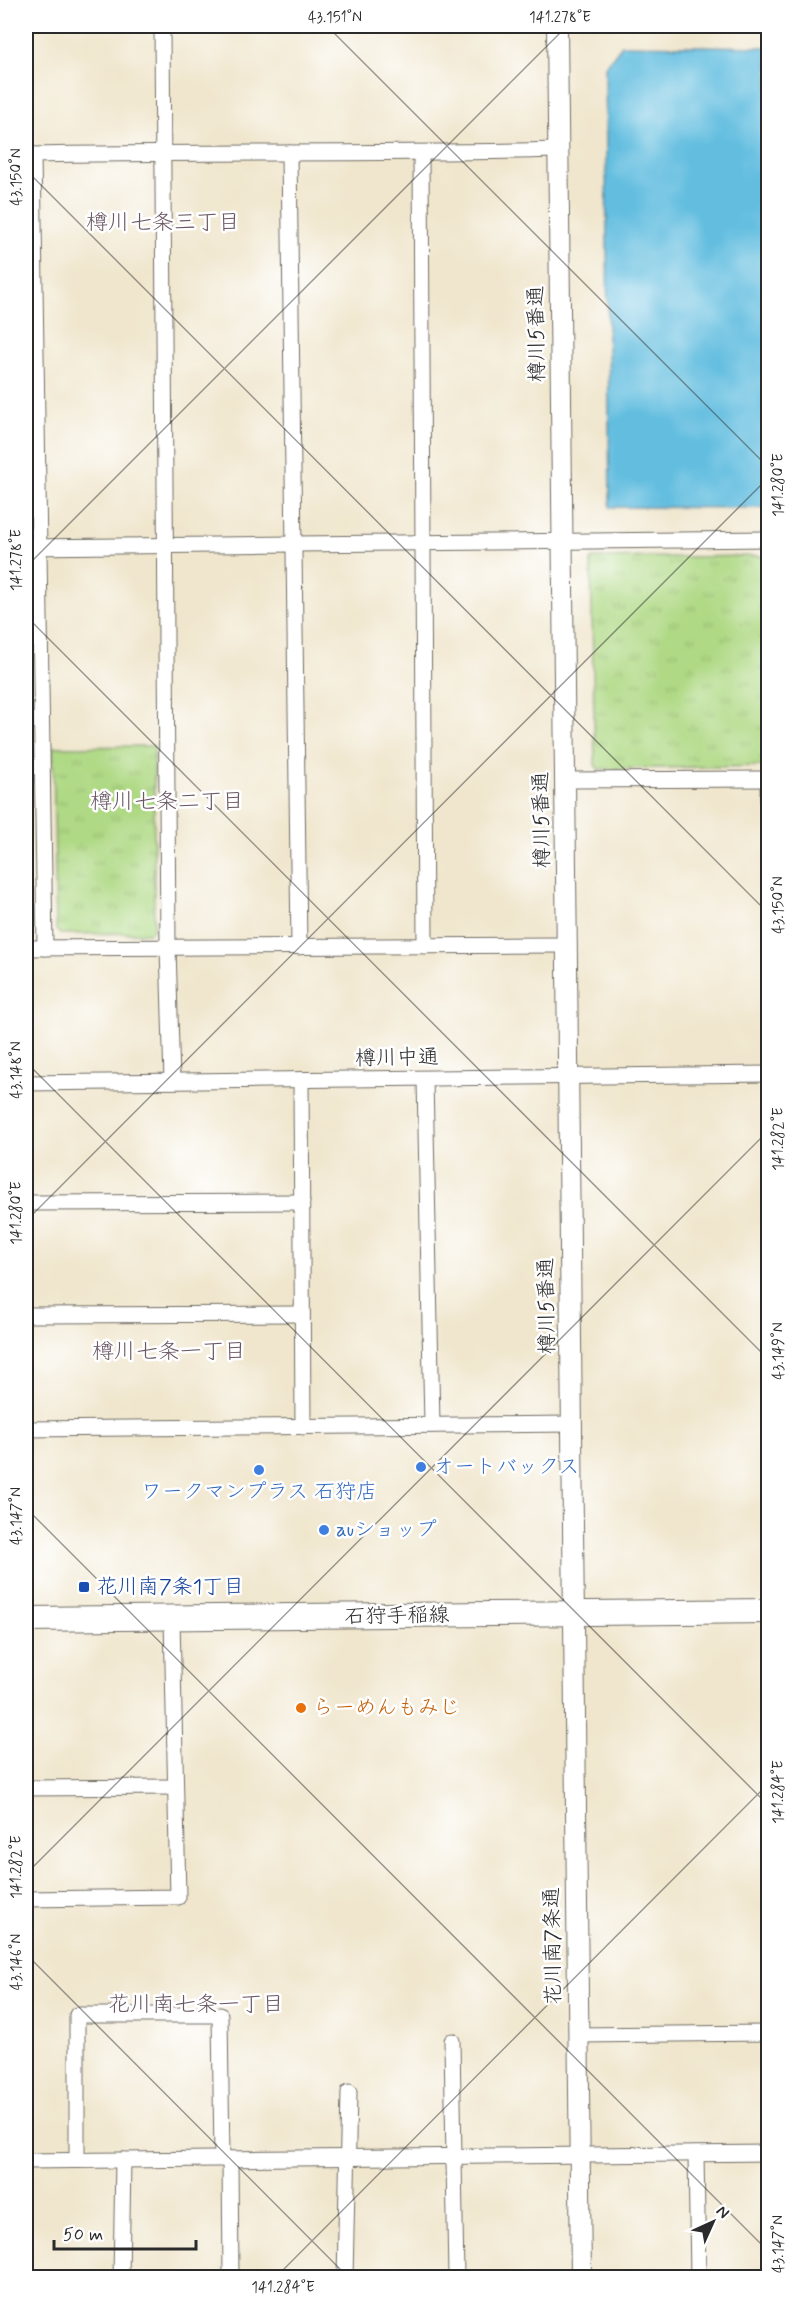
<svg xmlns="http://www.w3.org/2000/svg" width="794" height="2303" viewBox="0 0 794 2303" font-family="Mynerve,'Klee One',sans-serif">
<defs>
<pattern id="park-tufts" width="24" height="20" patternUnits="userSpaceOnUse" patternTransform="scale(1.5)"><rect width="24" height="20" fill="#afd984"/><path d="M3 7l-1-3M5 7V3M7 7l1-3M15 17l-1-3M17 17v-4M19 17l1-3" fill="none" stroke="#97ba72"/></pattern>
</defs>
<rect width="100%" height="100%" fill="#fff"/>
<filter id="ink" filterUnits="userSpaceOnUse"><feTurbulence type="fractalNoise" baseFrequency=".0167" numOctaves="2"/><feDisplacementMap in="SourceGraphic" scale="12" xChannelSelector="R" yChannelSelector="G"/><feConvolveMatrix kernelMatrix="1 2 1 2 8 2 1 2 1" color-interpolation-filters="sRGB"/></filter>
<filter id="wash" filterUnits="userSpaceOnUse"><feTurbulence type="fractalNoise" baseFrequency=".008" numOctaves="4" result="noise"/><feDisplacementMap in="SourceGraphic" scale="24" xChannelSelector="R" yChannelSelector="G"/><feGaussianBlur stdDeviation="1.35" result="paint"/><feColorMatrix in="noise" values="0 0 0 0 0 0 0 0 0 0 0 0 0 0 0 0 0 1.4 0 .05"/><feComposite in="paint" operator="in"/></filter>
<g filter="url(#wash)">
<rect width="100%" height="100%" fill="#f0e6cd"/>
<g fill="url(#park-tufts)" stroke="#6d8258" stroke-width="1.5">
<path d="M768,556V766L598,769L595,765L591,561L593,558Z"/>
<path d="M154,746V928L149,933L60,934L56,930L53,747Z"/>
</g>
<path fill="#62bddf" stroke="#467485" stroke-width="1.5" d="M622,45L768,47V508L610,507L605,67Z"/>
</g>
<g filter="url(#ink)">
<g fill="none" stroke-linecap="round" stroke-linejoin="round">
<defs>
<g id="minor">
<path d="M162,26L168,948L172,1081"/>
<path d="M289,153L299,947"/>
<path d="M421,154L425,946"/>
<path d="M26,155C203,151 381,155 559,150"/>
<path d="M33,155L45,948"/>
<path d="M26,547L768,539"/>
<path d="M768,779V800"/>
<path d="M566,780L768,779"/>
<path d="M26,948L567,945"/>
<path d="M425,1079L432,1425"/>
<path d="M301,1080L303,1427"/>
<path d="M26,1083L768,1074"/>
<path d="M26,1203L302,1202"/>
<path d="M26,1315L302,1314"/>
<path d="M26,1429L572,1424"/>
<path d="M26,1788L175,1787"/>
<path d="M26,1899L178,1897L172,1618"/>
<path d="M578,2035L768,2033"/>
<path d="M452,2041L456,2278"/>
<path d="M696,2154L698,2278"/>
<path d="M230,2159L231,2278"/>
<path d="M77,2160V2015H220L222,2159"/>
<path d="M26,2161L768,2153"/>
<path d="M121,2278L123,2160"/>
<path d="M345,2278L349,2092"/>
</g>
<path id="tertiary" d="M557,26L581,2278"/>
<path id="primary" d="M26,1619L768,1611"/>
</defs>
<use href="#minor" stroke="#706c64" stroke-width="17"/>
<use href="#tertiary" stroke="#706c64" stroke-width="22"/>
<use href="#primary" stroke="#706c64" stroke-width="26"/>
<use href="#minor" stroke="#fff" stroke-width="15"/>
<use href="#tertiary" stroke="#fff" stroke-width="20"/>
<use href="#primary" stroke="#fff" stroke-width="24"/>
</g>
</g>
<path fill="none" stroke="#2b2b2b" stroke-width="1.5" stroke-opacity="0.45" d="M327,26L768,467M26,170L768,913M26,567L567,26M26,616L768,1359M26,1062L768,1805M26,1221L768,478M26,1508L768,2251M26,1874L768,1131M26,1954L349,2278M275,2278L768,1784"/>
<g fill="#3f7fe0" stroke="#fff" stroke-width="2">
<circle cx="421" cy="1467" r="6"/>
<circle cx="259" cy="1470" r="6"/>
<circle cx="324" cy="1530" r="6"/>
</g>
<rect fill="#1a4fb4" stroke="#fff" stroke-width="2" x="78" y="1581" width="12" height="12" rx="3"/>
<circle fill="#e8710a" stroke="#fff" stroke-width="2" cx="301" cy="1708" r="6"/>
<g text-anchor="middle" dominant-baseline="central" stroke-width="5" stroke-linejoin="round" paint-order="stroke">
<g font-size="21" fill="#2b2b2b" stroke="#fff">
<text transform="translate(537 334) rotate(-91)">樽川5番通</text>
<text transform="translate(542 820) rotate(-91)">樽川5番通</text>
<text transform="translate(397 1058) rotate(-1)">樽川中通</text>
<text transform="translate(547 1306) rotate(-91)">樽川5番通</text>
<text transform="translate(397 1616) rotate(-1)">石狩手稲線</text>
<text transform="translate(553 1946) rotate(-91)">花川南7条通</text>
</g>
<g font-size="21" fill="#366cbe" stroke="#fff" text-anchor="start">
<text x="433" y="1467">オートバックス</text>
<text x="259" y="1492" text-anchor="middle">ワークマンプラス 石狩店</text>
<text x="336" y="1530">auショップ</text>
</g>
<g font-size="21" fill="#164399" stroke="#fff" text-anchor="start">
<text x="96" y="1587">花川南7条1丁目</text>
</g>
<g font-size="21" fill="#c56008" stroke="#fff" text-anchor="start">
<text x="313" y="1708">らーめんもみじ</text>
</g>
<g font-size="22" fill="#695763" stroke="#fff">
<text x="163" y="223">樽川七条三丁目</text>
<text x="167" y="802">樽川七条二丁目</text>
<text x="169" y="1352">樽川七条一丁目</text>
<text x="196" y="2005">花川南七条一丁目</text>
</g>
</g>
<rect width="794" height="2303" fill="none" stroke="#fff" stroke-width="66"/>
<g transform="translate(713 2222) rotate(45)" stroke="#ffffff" stroke-width="4.5" paint-order="stroke">
<path d="M0-4.5L10 22L0 15L-10 22Z" fill="#2b2b2b"/>
<text y="-9" font-size="16" font-weight="bold" text-anchor="middle" fill="#2b2b2b">N</text>
</g>
<path d="M54 2240v9h142v-9" fill="none" stroke="#2b2b2b" stroke-width="3"/>
<text x="63" y="2240" font-size="18" fill="#2b2b2b" stroke="#ffffff" stroke-width="4.5" paint-order="stroke">50 m</text>
<rect x="33" y="33" width="728" height="2237" fill="none" stroke="#2b2b2b" stroke-width="2"/>
<g font-size="15" text-anchor="middle" fill="#2b2b2b">
<text x="335" y="22">43.151°N</text>
<text x="560" y="22">141.278°E</text>
<text transform="translate(16 177) rotate(-90)" y="5">43.150°N</text>
<text transform="translate(778 485) rotate(-90)" y="5">141.280°E</text>
<text transform="translate(16 560) rotate(-90)" y="5">141.278°E</text>
<text transform="translate(778 905) rotate(-90)" y="5">43.150°N</text>
<text transform="translate(16 1070) rotate(-90)" y="5">43.148°N</text>
<text transform="translate(778 1139) rotate(-90)" y="5">141.282°E</text>
<text transform="translate(16 1213) rotate(-90)" y="5">141.280°E</text>
<text transform="translate(778 1351) rotate(-90)" y="5">43.149°N</text>
<text transform="translate(16 1516) rotate(-90)" y="5">43.147°N</text>
<text transform="translate(778 1792) rotate(-90)" y="5">141.284°E</text>
<text transform="translate(16 1867) rotate(-90)" y="5">141.282°E</text>
<text transform="translate(16 1962) rotate(-90)" y="5">43.146°N</text>
<text transform="translate(778 2244) rotate(-90)" y="5">43.147°N</text>
<text x="283" y="2292">141.284°E</text>
</g>
</svg>
